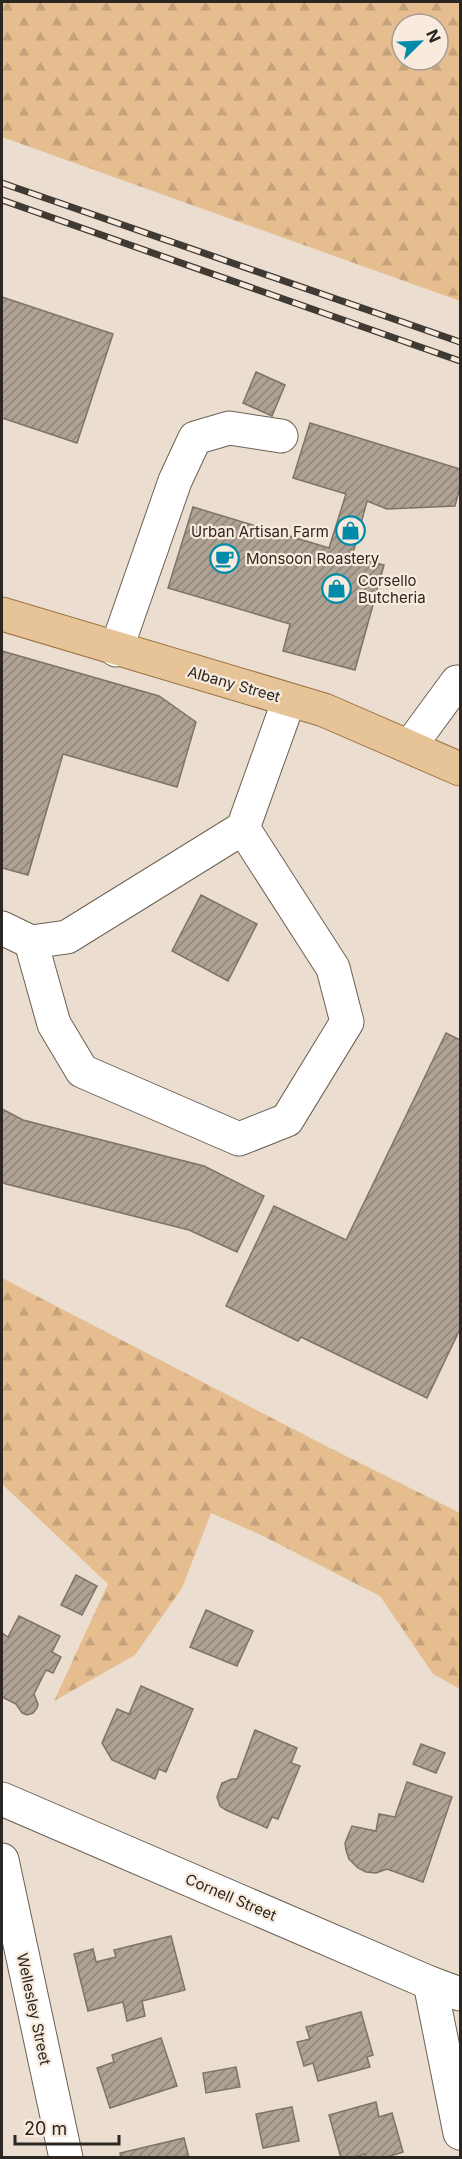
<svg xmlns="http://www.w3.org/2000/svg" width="462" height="2159" viewBox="0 0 462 2159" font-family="Inter,sans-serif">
<defs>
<pattern id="forest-firs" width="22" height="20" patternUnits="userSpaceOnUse" patternTransform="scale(1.5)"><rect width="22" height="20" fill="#e5bd8f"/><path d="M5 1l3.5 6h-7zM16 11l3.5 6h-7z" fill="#c5a27b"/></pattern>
<pattern id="building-hatch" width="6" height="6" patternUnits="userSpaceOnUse" patternTransform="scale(1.5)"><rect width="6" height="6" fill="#aea295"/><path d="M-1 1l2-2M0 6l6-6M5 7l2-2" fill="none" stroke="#8e8479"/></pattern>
</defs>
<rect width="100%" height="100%" fill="#ebded0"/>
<g fill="url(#forest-firs)" fill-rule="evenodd">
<path d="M2,2H460V301L2,137ZM402,24H438V60H402Z"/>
<path d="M2,1278L328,1447L460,1513V1689L433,1674L380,1596L261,1535L211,1513L182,1588L135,1655L54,1701L108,1584L2,1484Z"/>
</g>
<g fill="url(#building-hatch)" stroke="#7e7367" stroke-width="1.5">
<path d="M2,297L113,334L77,443L2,418Z"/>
<path d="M256,372L285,385L272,416L243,403Z"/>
<path d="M310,423L460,469V487L455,506L387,509L367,501L352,557L384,565L355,670L283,651L290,624L168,588L193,507L329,548L346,494L293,478Z"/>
<path d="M2,651L159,696L196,722L177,787L63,754L28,875L2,868Z"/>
<path d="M201,895L257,924L228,981L172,951Z"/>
<path d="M446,1033L460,1040V1329L427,1398L301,1337L298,1341L226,1306L274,1206L346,1240Z"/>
<path d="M2,1109L23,1120L204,1166L264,1196L237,1252L189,1230L6,1184L2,1182Z"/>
<path d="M76,1575L97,1586L82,1615L61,1605Z"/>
<path d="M206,1610L253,1631L237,1666L190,1647Z"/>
<path d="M19,1616L60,1636L52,1652L61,1657L53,1673L46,1670L34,1694L38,1704L37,1708L33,1713L27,1715L22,1713L16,1704L2,1697V1633L8,1637Z"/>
<path d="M141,1686L193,1709L166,1772L159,1769L155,1779L112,1760L102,1743L117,1709L129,1714Z"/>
<path d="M255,1730L297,1748L291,1763L300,1766L278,1819L272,1817L267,1828L226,1810L220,1806L217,1797L222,1783L232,1779H237Z"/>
<path d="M421,1744L445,1753L436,1773L413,1764Z"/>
<path d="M407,1782L452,1797L423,1882L387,1869L376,1873L366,1872L358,1868L349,1859L346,1850L345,1843L352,1826L376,1831L379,1814L395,1817Z"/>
<path d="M171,1936L185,1990L142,2001L145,2016L127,2021L123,2002L88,2011L74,1954L93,1949L96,1962L116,1957L114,1950Z"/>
<path d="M361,2012L373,2055L367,2057L370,2067L318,2081L313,2063L304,2066L297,2042L310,2039L306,2027Z"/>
<path d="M161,2038L177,2086L110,2108L97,2068L114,2062L112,2055Z"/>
<path d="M236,2067L240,2087L206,2093L203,2073Z"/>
<path d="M376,2102L379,2117L392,2113L403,2152L384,2158H365L364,2154L353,2158H341L329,2115Z"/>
<path d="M292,2107L299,2141L263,2148L256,2114Z"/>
<path d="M184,2138L189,2158H121L120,2153Z"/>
</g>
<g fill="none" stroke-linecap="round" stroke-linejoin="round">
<defs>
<g id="minor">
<path d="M116,650L175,481L195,438L229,428L281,436"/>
<path d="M410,746L457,682H460"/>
<path d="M2,928L31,942L67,937L243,828L289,700"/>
<path d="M31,942L54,1024L82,1071L239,1139L287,1120L347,1022L333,968L243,828"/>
<path d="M2,1799L430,1983L460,1994"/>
<path d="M2,1860L66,2158"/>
<path d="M430,1983L460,2133"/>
</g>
<path id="major" d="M2,614L324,710L460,769"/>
</defs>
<use href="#minor" stroke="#6c6155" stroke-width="35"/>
<use href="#major" stroke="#9b7342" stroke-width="35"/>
<use href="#minor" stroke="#fff" stroke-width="33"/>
<use href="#major" stroke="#e7c498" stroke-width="33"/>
<defs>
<g id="rail">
<path d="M2,183L460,342"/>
<path d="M2,200L460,361"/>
</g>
</defs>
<use href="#rail" stroke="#403a34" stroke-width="7"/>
<use href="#rail" stroke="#f8ebdd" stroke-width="4.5" stroke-dasharray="14" stroke-linecap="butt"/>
</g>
<defs>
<symbol id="shop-ring" viewBox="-11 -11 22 22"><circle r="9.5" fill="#f8ebdd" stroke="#008ba9" stroke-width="1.5"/><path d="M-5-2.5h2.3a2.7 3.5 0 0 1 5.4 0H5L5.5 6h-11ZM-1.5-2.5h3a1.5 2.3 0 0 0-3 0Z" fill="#008ba9"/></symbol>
<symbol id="cafe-ring" viewBox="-11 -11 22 22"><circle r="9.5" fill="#f8ebdd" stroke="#008ba9" stroke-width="1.5"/><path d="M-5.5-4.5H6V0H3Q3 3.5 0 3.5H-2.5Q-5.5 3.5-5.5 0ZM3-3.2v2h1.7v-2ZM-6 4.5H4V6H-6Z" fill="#008ba9"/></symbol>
</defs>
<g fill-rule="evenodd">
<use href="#shop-ring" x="334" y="514" width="33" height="33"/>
<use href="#cafe-ring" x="208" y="542" width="33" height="33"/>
<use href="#shop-ring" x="320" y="572" width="33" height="33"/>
</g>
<g text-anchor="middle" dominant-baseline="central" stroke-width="4.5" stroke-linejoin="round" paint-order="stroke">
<g font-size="15" fill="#2b2621" stroke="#f8ebdd" text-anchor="start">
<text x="329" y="531" text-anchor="end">Urban Artisan Farm</text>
<text x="246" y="558">Monsoon Roastery</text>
<text x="358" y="580">Corsello<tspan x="358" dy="17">Butcheria</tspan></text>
</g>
<g font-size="15" fill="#2b2621" stroke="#f8ebdd">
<text transform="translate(234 684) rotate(16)">Albany Street</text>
<text transform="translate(231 1897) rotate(23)">Cornell Street</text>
<text transform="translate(34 2009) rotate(78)">Wellesley Street</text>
</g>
</g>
<rect width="462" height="2159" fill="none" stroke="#2b2621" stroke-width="6"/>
<g transform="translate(420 42) rotate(66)"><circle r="28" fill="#f8ebdd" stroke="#a69c92" stroke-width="1.5"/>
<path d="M0-4.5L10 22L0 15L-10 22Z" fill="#008ba9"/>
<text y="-9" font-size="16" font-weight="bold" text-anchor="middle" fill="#2b2621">N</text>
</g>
<path d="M15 2135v9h104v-9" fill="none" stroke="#2b2621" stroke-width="3"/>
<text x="24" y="2135" font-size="18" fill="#2b2621" stroke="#f8ebdd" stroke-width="4.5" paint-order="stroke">20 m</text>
</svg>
